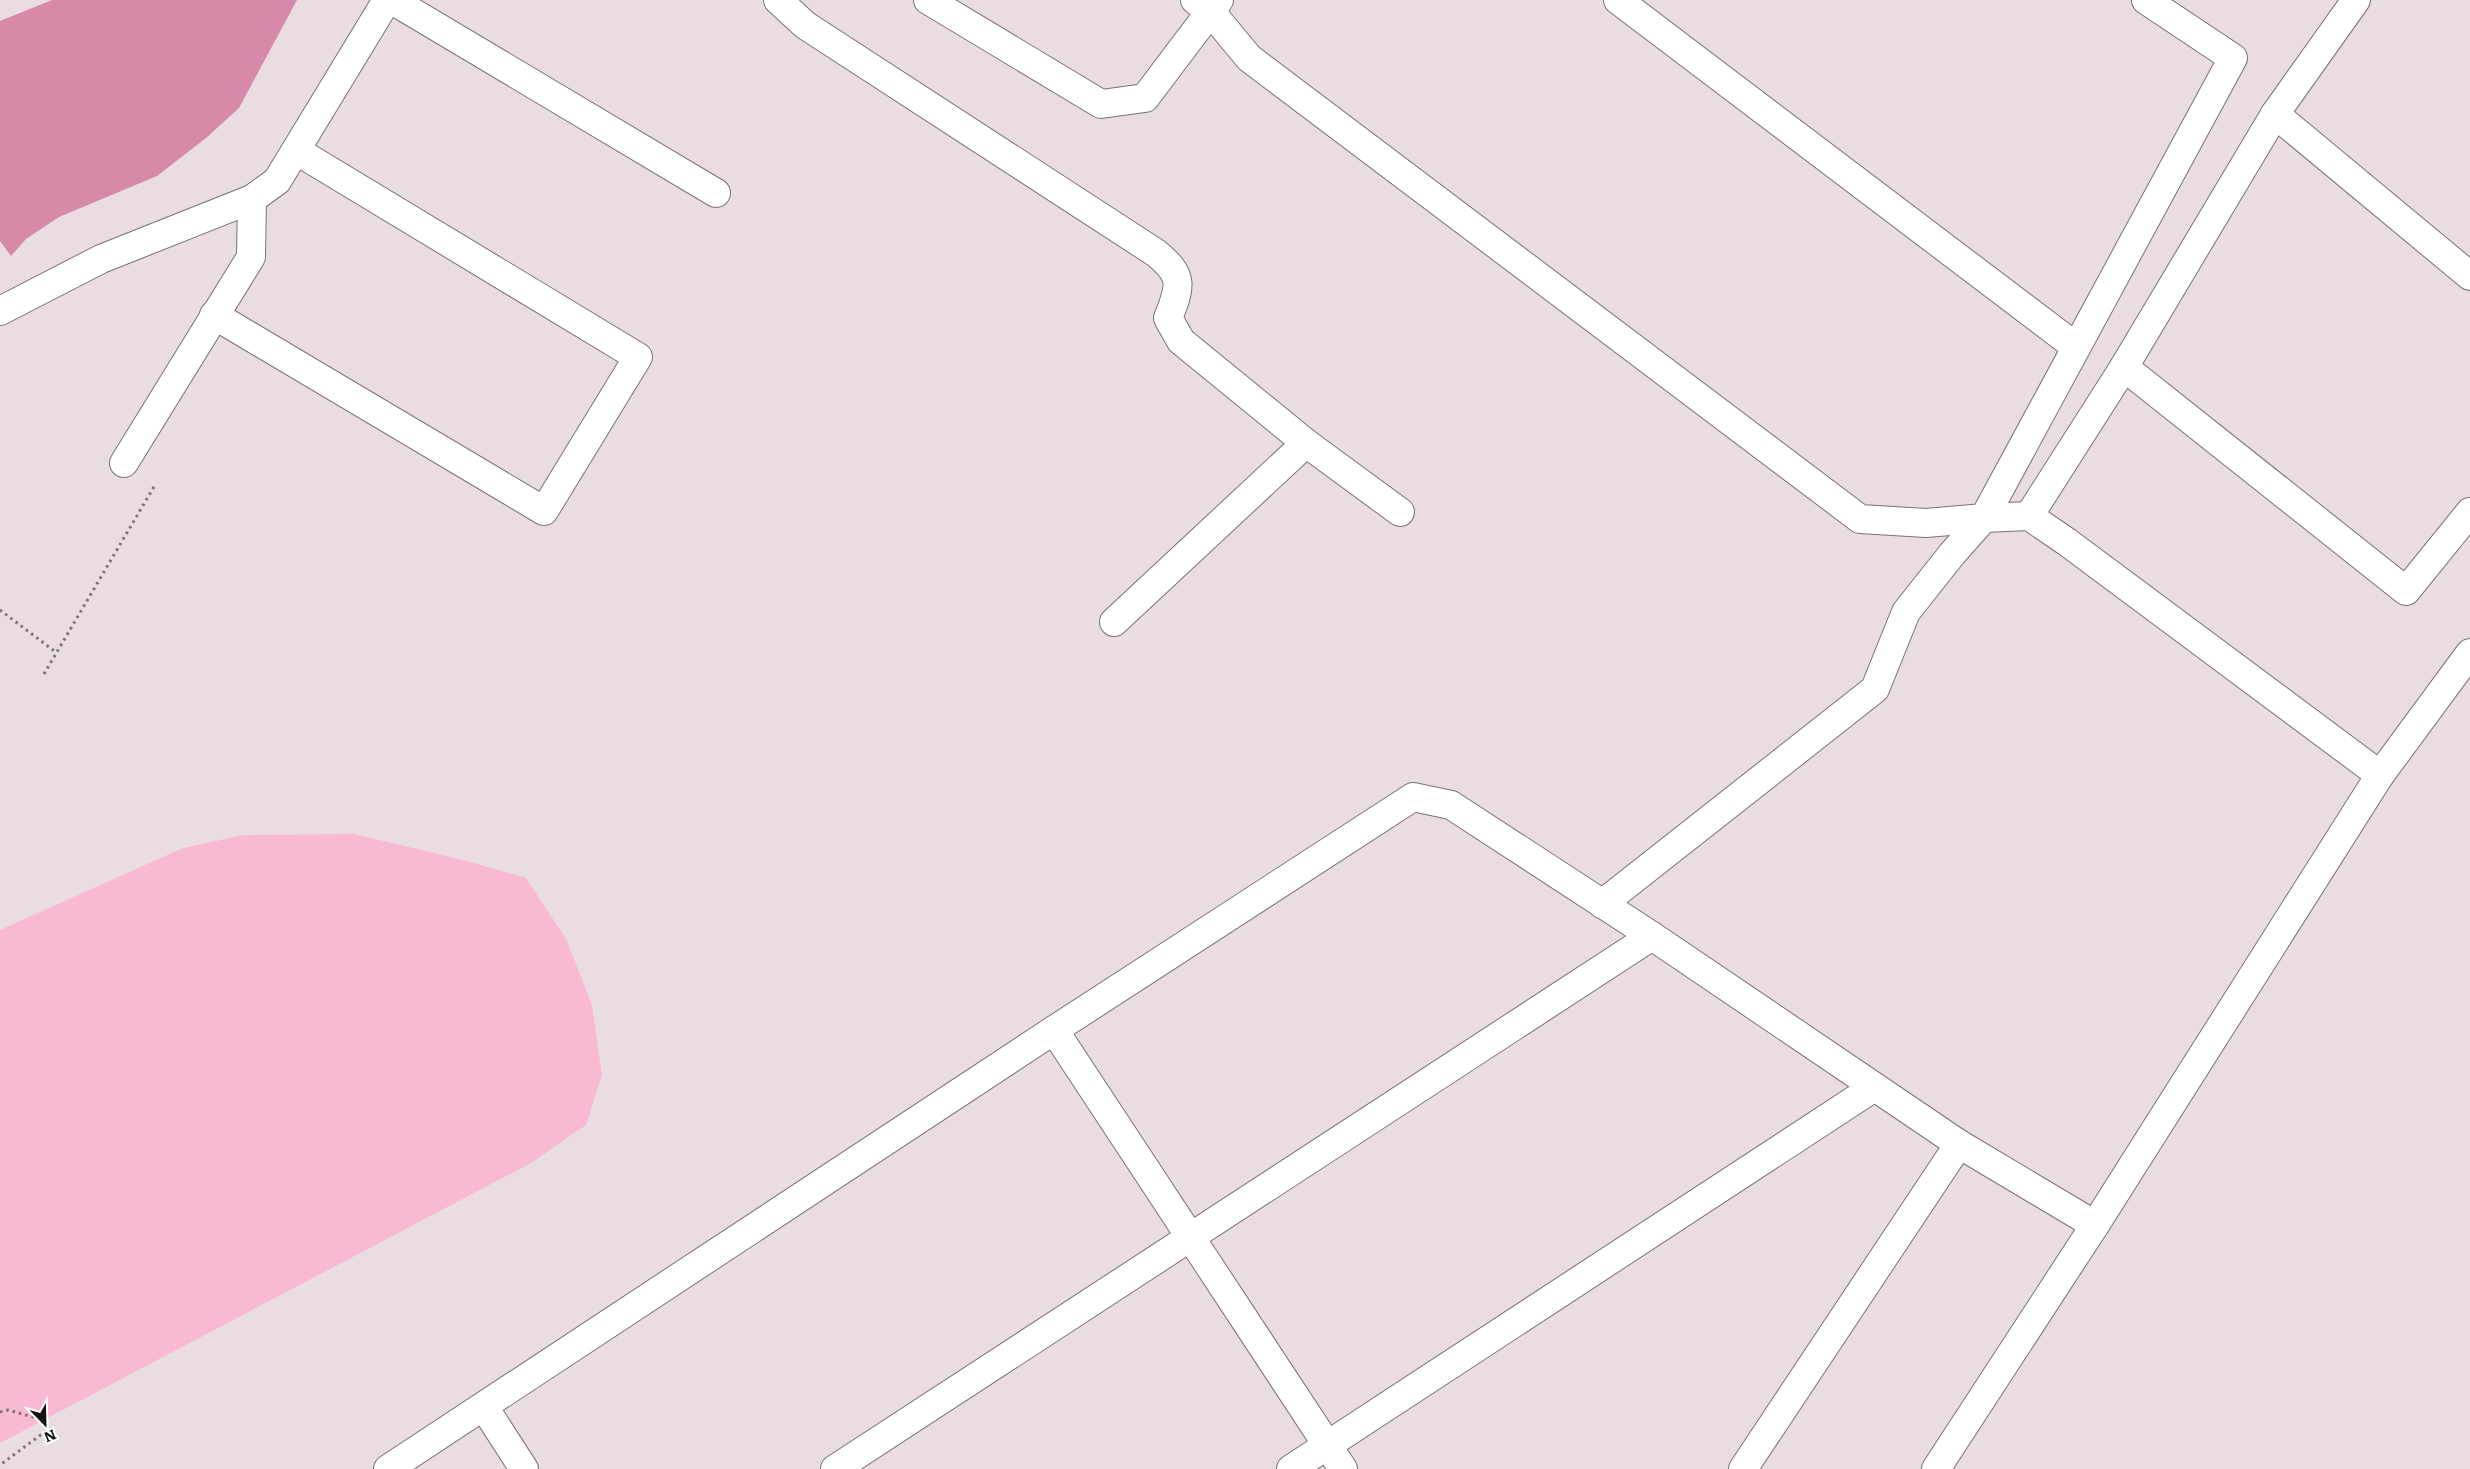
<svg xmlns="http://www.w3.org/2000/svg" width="2470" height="1469" viewBox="0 0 2470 1469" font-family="Literata,serif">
<rect width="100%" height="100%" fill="#e9dde1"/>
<path fill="#f9b9d2" d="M354,834L463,860L526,878L566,939L592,1005L602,1075L586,1125L531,1163L0,1443V930L183,848L244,835Z"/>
<path fill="#d689a9" d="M52,0H297L239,108L206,138L157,176L59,217L26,239L11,256L0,241V21Z"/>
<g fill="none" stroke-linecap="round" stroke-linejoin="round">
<defs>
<g id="minor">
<path d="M392,0L716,193"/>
<path d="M778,0L805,25L1156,253C1184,276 1181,286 1168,318L1181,341L1306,443L1114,622"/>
<path d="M928,0L1101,104L1145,98L1219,0"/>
<path d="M1195,0L1211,12L1249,58L1860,519L1926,523L1984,518L2233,58L2146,0"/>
<path d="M1618,0L2076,347"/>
<path d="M2275,114L2470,276"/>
<path d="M0,311L101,259L252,199L277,181L387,0"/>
<path d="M214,315L544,511L638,357L297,151"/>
<path d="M2124,367L2406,591L2470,512"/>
<path d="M1306,443L1400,512"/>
<path d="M124,463L251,257L252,199"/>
<path d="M2029,516L2124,367L2275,114L2356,0"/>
<path d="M1602,904L1875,689L1906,612L1952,554L1984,518L2029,516L2067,542L2380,775"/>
<path d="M1054,1030L1343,1469"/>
<path d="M484,1407L524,1469"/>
<path d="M388,1469L1054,1030L1413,797L1451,805L1652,936L1959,1144L2095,1225"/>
<path d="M835,1469L1652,936"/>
<path d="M1291,1469L1873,1088"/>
<path d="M1743,1469L1959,1144"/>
<path d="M1936,1469L2095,1225L2380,775L2470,653"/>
</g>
</defs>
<use href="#minor" stroke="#7b7074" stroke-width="30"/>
<g stroke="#7b7477" stroke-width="3" stroke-dasharray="2.5 4" stroke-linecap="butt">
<path d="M0,610L57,653"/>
<path d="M44,674L155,485"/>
<path d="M0,1412L8,1410L47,1421L46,1431L0,1465"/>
</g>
<use href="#minor" stroke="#fff" stroke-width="28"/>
</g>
<g transform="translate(45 1424) rotate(157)" stroke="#ffffff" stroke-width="4" paint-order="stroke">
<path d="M0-4L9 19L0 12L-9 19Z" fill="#161214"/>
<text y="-8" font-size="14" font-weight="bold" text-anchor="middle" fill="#161214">N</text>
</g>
</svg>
